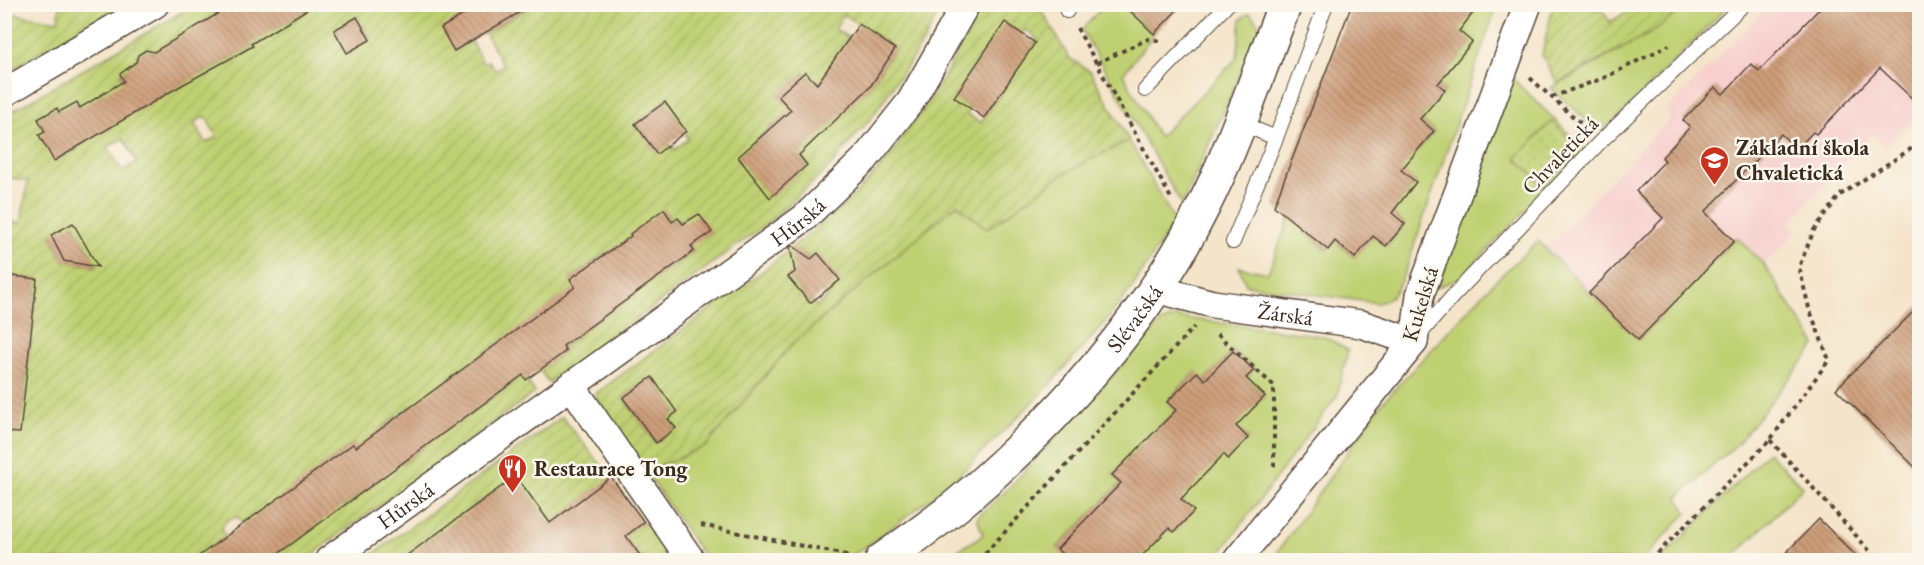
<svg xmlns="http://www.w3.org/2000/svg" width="1924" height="565" viewBox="0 0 1924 565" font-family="'EB Garamond',serif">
<defs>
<pattern id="park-dots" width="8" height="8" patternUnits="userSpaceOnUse" patternTransform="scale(1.5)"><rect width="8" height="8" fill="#bfd072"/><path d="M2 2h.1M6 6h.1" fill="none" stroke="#a5b362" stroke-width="1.8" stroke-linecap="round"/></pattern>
<pattern id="garden-furrows" width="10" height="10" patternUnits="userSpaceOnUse" patternTransform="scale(1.5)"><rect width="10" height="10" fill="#bfd072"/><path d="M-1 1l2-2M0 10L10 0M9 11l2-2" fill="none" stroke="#a5b362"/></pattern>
<pattern id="building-back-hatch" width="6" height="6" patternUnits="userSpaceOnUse" patternTransform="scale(1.5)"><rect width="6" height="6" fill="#ce9e7a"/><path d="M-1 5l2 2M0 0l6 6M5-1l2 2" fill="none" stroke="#a88163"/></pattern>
</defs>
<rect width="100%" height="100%" fill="#fbf7ec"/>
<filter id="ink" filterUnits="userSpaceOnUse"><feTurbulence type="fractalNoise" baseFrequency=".0167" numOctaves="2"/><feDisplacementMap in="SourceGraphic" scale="12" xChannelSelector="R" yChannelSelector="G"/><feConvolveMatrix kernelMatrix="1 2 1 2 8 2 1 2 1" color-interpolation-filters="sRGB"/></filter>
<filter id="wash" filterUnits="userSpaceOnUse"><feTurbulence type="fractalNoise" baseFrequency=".008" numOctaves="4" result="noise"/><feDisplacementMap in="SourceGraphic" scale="24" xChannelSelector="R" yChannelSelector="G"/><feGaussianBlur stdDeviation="1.35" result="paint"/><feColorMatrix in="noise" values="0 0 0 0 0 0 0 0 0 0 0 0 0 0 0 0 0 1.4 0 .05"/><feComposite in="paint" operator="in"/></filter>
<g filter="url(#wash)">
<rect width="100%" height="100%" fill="#f4e4c9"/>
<path fill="#f7d0cd" d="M1770,5H1919V115L1884,147L1872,134L1789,224L1797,231L1764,265L1737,237L1638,340L1546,248L1671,117L1666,110Z"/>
<g fill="#bfd072" stroke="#7d7d48" stroke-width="1.5">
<path d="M1104,5H1121L1154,34L1123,74L1159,137L1237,58L1241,19L1250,13L1261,27L1182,205L1082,30Z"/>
<path d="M1373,5L1331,200L1305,232L1327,250L1335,241L1354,257L1373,236L1387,246L1405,224L1391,212L1416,183L1396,166L1416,153L1434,131L1420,119L1445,90L1433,80L1454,64L1472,42L1458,30L1480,5H1497L1406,269C1399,285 1395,300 1377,303L1246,285L1239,267L1268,273Z"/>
<path d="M1687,5H1729L1610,126L1594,127L1551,88L1652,32Z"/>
<path d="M1512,78L1585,149L1460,278L1438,287Z"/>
<path d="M1129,140L1175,222L1131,289L1101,327L1044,391L953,481L880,537L845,560H706L646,472L706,446L792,344L957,204L987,229L1063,174Z"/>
<path d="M1737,237L1764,265L1816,345L1738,443L1678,497L1687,513L1642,560H1272L1382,403L1493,283L1538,241L1638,340Z"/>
<path d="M1175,317L1323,336L1348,350L1337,396L1215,560H1137L1169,528L1174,532L1193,511L1178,496L1224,454L1228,458L1248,438L1233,423L1265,396L1247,378L1254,369L1233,351L1205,380L1196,372L1167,401L1176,410L1113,474L1121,483L1057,548L1066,557L1063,560H942L983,535L977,518L1008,489L1161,323Z"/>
<path d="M1768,452L1803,487L1730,560H1660Z"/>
</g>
<path fill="url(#park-dots)" stroke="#7d7d48" stroke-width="1.5" d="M1552,121L1580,149L1544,186L1516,158Z"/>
<g fill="url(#garden-furrows)" stroke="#7d7d48" stroke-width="1.5" fill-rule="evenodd">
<path d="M906,4L917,10L920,5H942L924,41L872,117L828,169L769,222L549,383L533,361L520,371L535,392L305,560H268L270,559L238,517C226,520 227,518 221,530L226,536L210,548L217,558L213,560H5V415L22,416L37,279L9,276L10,265L5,264V254L12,255L15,240L5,238V220L21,223L28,181L5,177L4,116L194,5H261L275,29L307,10L305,5H481L471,41L483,63L489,61L495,70L503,65L485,33L527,9L524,5ZM844,14L895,49L871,85L849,38L835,29ZM357,17L370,39L348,53L335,30ZM239,22L252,46L203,74L190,50ZM155,51L176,87L124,81L120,74L135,65L138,55ZM805,72L843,112L778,96ZM77,102L94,133L83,144L54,161L45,132L38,119L56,108L59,112ZM665,102L687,132L685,134L688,139L674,150L669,144L657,153L635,124ZM205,116L217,137L206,143L194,123ZM773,125L807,165L778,186L779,190L770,197L738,157ZM123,138L137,162L122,171L108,147ZM664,210L672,222L678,218L691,236L686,240L694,251L660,275ZM74,224L98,267L64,261L51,236ZM608,252L637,292L599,320L570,279ZM580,334L563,347L528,340ZM496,344L506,358L514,382L467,416L454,397L448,401L438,387ZM411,406L435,438L403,463L379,430ZM353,444L379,479L345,506L318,469Z"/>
<path d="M4,5H8L7,13L58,21L60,5H122L14,68L5,69Z"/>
<path d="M983,5H1039L1069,58L1090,71L1129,140L1063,174L987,229L957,204L792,344L706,446L646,472L594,395L772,264L851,199L886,161L939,86ZM1005,23L1022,34L1026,29L1037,39L981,123L967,114L970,108L954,97ZM805,254L810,260L827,298L816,306L812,301L809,303L789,277L797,270L793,263L801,255ZM652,377L677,412L668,419L676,428L656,443L623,398Z"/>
<path d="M1553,5H1590L1596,10L1602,9L1610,22L1639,5H1687L1652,32L1557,83L1542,55Z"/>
<path d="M562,417L611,477L561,551L536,504L516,476L474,506L489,526L439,532L402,560H365Z"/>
<path d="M644,522L672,560H644L640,555L592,560Z"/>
</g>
<g id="blocks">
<g fill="url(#building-back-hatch)">
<path d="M234,4H316L251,44L253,46L175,89L54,161L39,135L45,132L38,119L57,108L59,112L77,102L80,108L124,81L120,74L136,62L138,55L146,50L154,52Z"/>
<path d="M481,4H534L454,51L441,28Z"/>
<path d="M1123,4H1183L1154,34Z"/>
<path d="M1352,4H1480L1459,31L1472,42L1438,84L1445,90L1420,119L1434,131L1401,170L1416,182L1392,213L1405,224L1386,246L1373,236L1355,258L1335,241L1328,250L1274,206Z"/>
<path d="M1824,4H1920V106L1880,68L1816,134L1813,132L1797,149L1781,134L1705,212L1734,241L1638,340L1589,293L1663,218L1636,191L1665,161L1662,157L1690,127L1683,120L1715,87L1723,94L1751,64L1759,71Z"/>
<path d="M357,17L370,40L347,53L334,30Z"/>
<path d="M1005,22L1035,43L984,118L954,97Z"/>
<path d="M859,24L895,49L870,87L799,155L807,165L770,198L738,157L791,110L778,96L805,72L817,84Z"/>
<path d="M665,102L686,131L657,154L635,124Z"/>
<path d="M664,209L672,222L678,218L683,224L699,214L712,232L691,246L694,251L563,346L566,351L526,380L523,375L268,561H192L353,444L356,447L575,287L570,279L631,236L630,234Z"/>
<path d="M73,223L98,267L64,261L51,235Z"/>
<path d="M793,246L811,259L818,253L840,280L810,303L788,277L795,272L790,247Z"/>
<path d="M4,275L37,279L20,433L4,432Z"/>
<path d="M1920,305V472L1836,389Z"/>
<path d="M1233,351L1254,370L1246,378L1265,396L1236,426L1248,438L1228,459L1224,454L1181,499L1194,511L1174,532L1169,528L1137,561H1070L1057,549L1121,483L1112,475L1176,410L1167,402L1197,372L1205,380Z"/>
<path d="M652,377L677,412L668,419L676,428L656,443L623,398Z"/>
<path d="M516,476L550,523L611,477L644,522L626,536L644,561H399Z"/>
<path d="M1819,519L1861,561H1778Z"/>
</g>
</g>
</g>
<g filter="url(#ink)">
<use href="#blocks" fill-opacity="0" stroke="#574638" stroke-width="1.5"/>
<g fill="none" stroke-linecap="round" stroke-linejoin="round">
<defs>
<g id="lane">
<path d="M1064,4L1067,11"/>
<path d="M1145,90L1228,4"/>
<path d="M1240,123L1276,138"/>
<path d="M1233,242L1276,138L1326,4"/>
<path d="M1420,334L1453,296L1600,142L1744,4"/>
</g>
<g id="street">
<path d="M4,93L155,4"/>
<path id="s1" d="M1156,289L1213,304L1361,324L1414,342"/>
<path d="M571,385L691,560"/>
<path id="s2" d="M329,560L804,218L865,159L911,101L966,4"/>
<path d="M1237,560L1414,342L1420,295L1528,4"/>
</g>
<g id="secondary">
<path id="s3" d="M882,560C909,541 937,522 962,501C1057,420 1148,319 1203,207C1236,142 1258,72 1285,4"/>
</g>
</defs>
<use href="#lane" stroke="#574638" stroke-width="16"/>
<use href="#street" stroke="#574638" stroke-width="30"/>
<use href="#secondary" stroke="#574638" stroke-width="36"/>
<g stroke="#574638" stroke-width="4" stroke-dasharray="4.5 4.5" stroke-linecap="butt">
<path d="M1077,28L1172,200"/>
<path d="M1097,63L1148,39L1163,41"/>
<path d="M1530,78L1585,127"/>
<path d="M1552,97L1606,77L1669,45"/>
<path d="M1217,334L1274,386V469"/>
<path d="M1770,440L1878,560"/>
<path d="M701,525L846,555L838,560"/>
<path d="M979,560L1194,327"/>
<path d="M1651,560L1770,440L1829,360L1809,308L1799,267L1814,230L1840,195L1920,143"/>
</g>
<use href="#lane" stroke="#fff" stroke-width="14"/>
<use href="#street" stroke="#fff" stroke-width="27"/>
<use href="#secondary" stroke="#fff" stroke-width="33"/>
</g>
</g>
<defs>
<symbol id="school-pin" viewBox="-11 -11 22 30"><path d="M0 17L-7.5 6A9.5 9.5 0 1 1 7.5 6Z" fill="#c8321e" stroke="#fbf7ec"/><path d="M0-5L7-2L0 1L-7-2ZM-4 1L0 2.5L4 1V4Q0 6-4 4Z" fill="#fff"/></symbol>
<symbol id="restaurant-pin" viewBox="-11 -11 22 30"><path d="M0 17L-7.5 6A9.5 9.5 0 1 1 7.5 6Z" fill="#c8321e" stroke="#fbf7ec"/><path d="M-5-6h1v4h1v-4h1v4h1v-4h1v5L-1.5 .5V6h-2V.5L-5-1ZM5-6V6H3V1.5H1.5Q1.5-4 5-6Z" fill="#fff"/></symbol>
</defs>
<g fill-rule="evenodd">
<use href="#school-pin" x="1698" y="144" width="33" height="45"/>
<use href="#restaurant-pin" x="496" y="452" width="33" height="45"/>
</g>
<g text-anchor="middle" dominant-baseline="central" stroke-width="5" stroke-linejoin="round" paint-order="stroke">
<g font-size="22" font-weight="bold" fill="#3b2a1e" stroke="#fbf7ec" text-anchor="start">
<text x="1736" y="147">Základní škola<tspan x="1736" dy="25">Chvaletická</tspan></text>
<text x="534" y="468">Restaurace Tong</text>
</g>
<g font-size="22" fill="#3b2a1e" stroke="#fbf7ec">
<text transform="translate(1560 155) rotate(-46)">Chvaletická</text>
<text stroke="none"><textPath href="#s2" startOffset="578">Hůrská</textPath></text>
<text transform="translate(1420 304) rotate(-73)">Kukelská</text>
<text stroke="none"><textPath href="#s1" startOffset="132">Žárská</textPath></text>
<text stroke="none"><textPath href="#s3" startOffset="351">Slévačská</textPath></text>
<text stroke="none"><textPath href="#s2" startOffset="94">Hůrská</textPath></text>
</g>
</g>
<rect width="1924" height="565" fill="none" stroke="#fbf7ec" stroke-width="24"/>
</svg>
